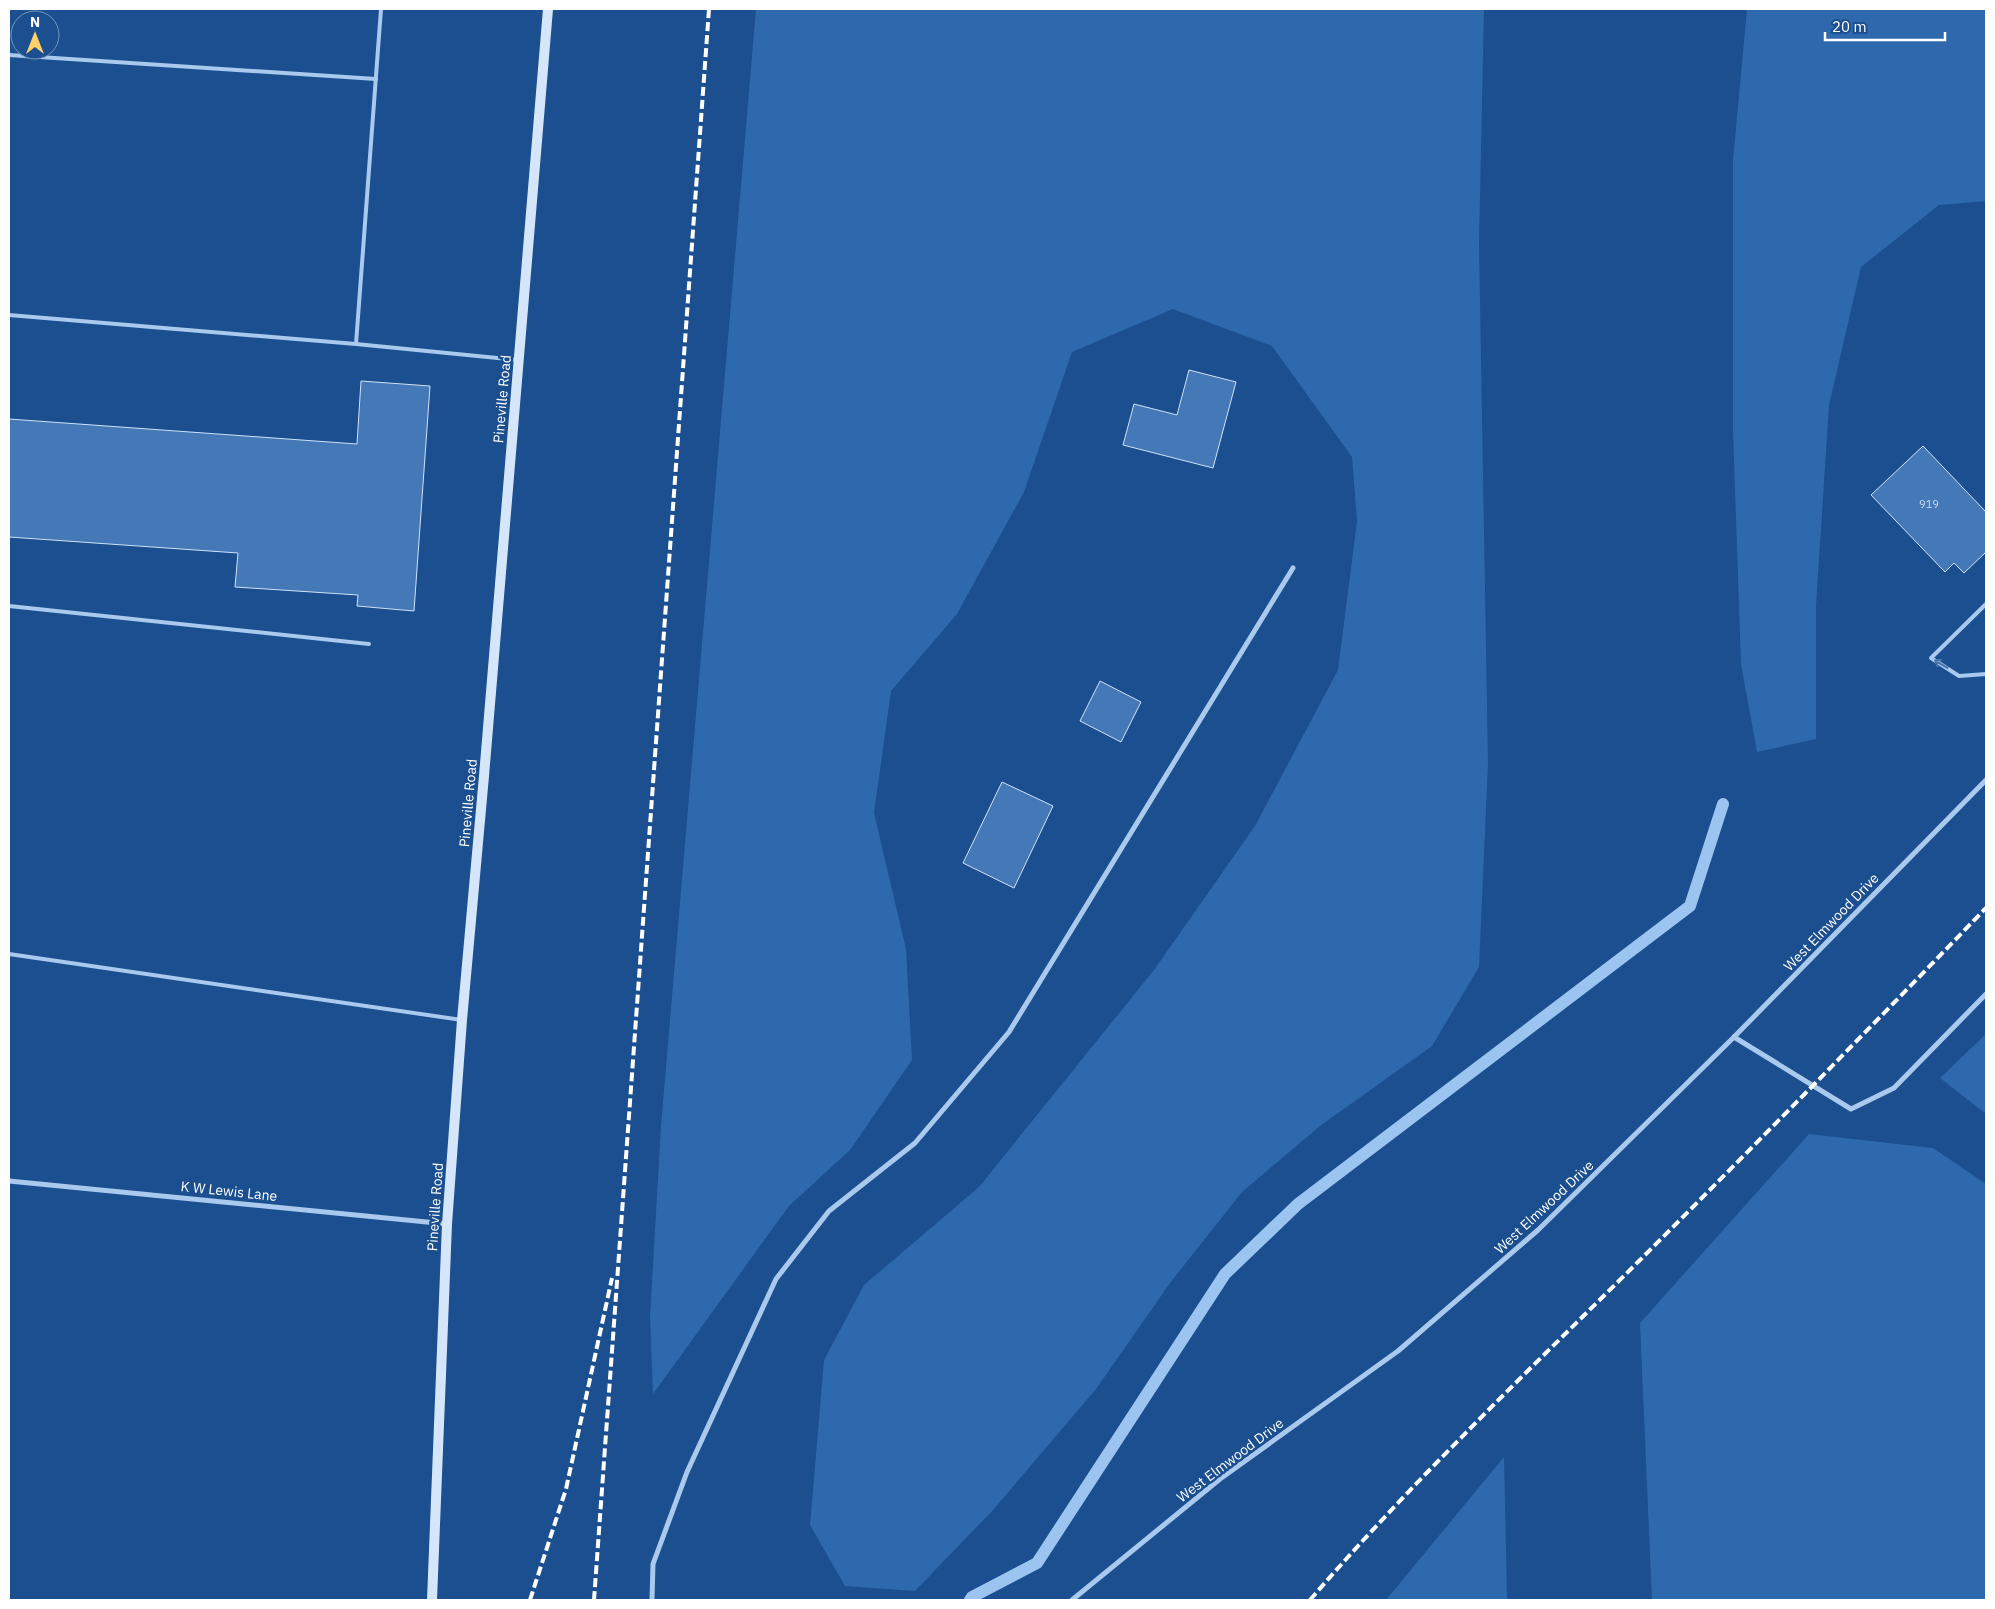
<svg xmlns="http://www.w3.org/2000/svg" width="1995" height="1609" viewBox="0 0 1995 1609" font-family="'IBM Plex Sans',sans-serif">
<rect width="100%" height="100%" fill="#1b4f8f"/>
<g fill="#2e69ad">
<path d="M756,9H1484L1479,243L1488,763L1479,967L1432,1046L1320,1126L1242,1192L1170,1283L1096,1389L994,1509L915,1591L845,1586L810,1525L824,1360L864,1285L979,1187L1154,970L1255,826L1338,670L1357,521L1352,457L1272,346L1173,309L1072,352L1024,492L957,614L891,691L874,813L906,949L912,1060L850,1150L789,1206L653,1394L650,1317L661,1126Z"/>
<path d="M1747,9H1986V201L1939,205L1861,267L1829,405L1816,606V739L1757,752L1741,664L1733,431V160Z"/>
<path d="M1986,1034V1114L1940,1078Z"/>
<path d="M1809,1134L1933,1148L1986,1184V1600H1652L1640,1323Z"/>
<path d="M1504,1457L1507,1600H1386Z"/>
</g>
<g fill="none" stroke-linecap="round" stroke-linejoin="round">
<path stroke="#9cc4f0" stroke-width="12" d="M970,1600L972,1597L1037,1563L1225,1274L1298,1204L1690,906L1723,804"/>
</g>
<g fill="#4478b7" stroke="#cfe3fa">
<path d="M1189,370L1236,382L1213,468L1123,445L1134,404L1177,415Z"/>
<path d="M361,381L430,386L414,611L357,606L358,595L235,587L238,553L9,537V419L357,444Z"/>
<path d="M1923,446L1986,512V552L1964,573L1954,563L1945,572L1871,495Z"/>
<path d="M1100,681L1141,702L1121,742L1080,721Z"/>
<path d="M1002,782L1053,806L1014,888L963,863Z"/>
</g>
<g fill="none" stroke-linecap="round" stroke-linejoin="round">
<g stroke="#a9c9ee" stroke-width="4">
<path d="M9,55L376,79"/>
<path d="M9,315L356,344L517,360"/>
<path d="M356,344L381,9"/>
<path d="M1986,604L1931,658L1959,676L1986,674"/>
<path d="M9,606L369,644"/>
<path d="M9,954L462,1020"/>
</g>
<g stroke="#a9c9ee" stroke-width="5">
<path d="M1734,1037L1851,1109L1894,1088L1986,994"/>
<path d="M9,1181L447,1224"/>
<path d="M652,1600L653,1564L687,1472L776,1279L829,1211L915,1143L1009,1032L1293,568"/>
<path d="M1072,1600L1220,1479L1398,1351L1538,1230L1734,1037L1986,780"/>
</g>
<path stroke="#d6e6fa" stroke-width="10" d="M432,1600L447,1224L462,1020L484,776L548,9"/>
<g stroke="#fff" stroke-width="4" stroke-dasharray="9 4" stroke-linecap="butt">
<path d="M530,1600L566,1489L612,1278"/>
<path d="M594,1600L709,9"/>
<path d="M1310,1600C1412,1482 1524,1375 1635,1265C1753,1147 1870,1028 1986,908"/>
</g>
</g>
<defs><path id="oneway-shaft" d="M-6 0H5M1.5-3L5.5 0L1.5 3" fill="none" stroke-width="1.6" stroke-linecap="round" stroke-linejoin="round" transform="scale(1.25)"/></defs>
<use stroke="#4674ac" href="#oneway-shaft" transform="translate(1941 664) rotate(-149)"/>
<g text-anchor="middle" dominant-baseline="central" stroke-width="5" stroke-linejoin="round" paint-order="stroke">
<g font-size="11" fill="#d0dded">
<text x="1929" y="504">919</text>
</g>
<g font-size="14" fill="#fff" stroke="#1b4f8f">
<text transform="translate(502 399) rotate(-85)">Pineville Road</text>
<text transform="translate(468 803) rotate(-85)">Pineville Road</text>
<text transform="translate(1831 922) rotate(-46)">West Elmwood Drive</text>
<text transform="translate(229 1191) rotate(6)">K W Lewis Lane</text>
<text transform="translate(435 1207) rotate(-86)">Pineville Road</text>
<text transform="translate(1544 1207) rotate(-43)">West Elmwood Drive</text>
<text transform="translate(1230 1460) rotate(-37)">West Elmwood Drive</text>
</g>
</g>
<rect width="1995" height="1609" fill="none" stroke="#ffffff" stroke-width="20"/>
<g transform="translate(35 35)"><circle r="24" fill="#1b4f8f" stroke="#7695bc"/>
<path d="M0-4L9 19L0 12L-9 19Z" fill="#ffd166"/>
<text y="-8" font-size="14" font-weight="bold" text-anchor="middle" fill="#ffffff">N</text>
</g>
<path d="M1825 32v8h120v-8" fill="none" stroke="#ffffff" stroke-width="2.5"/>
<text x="1832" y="32" font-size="15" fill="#ffffff" stroke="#1b4f8f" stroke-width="4" paint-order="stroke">20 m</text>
</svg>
